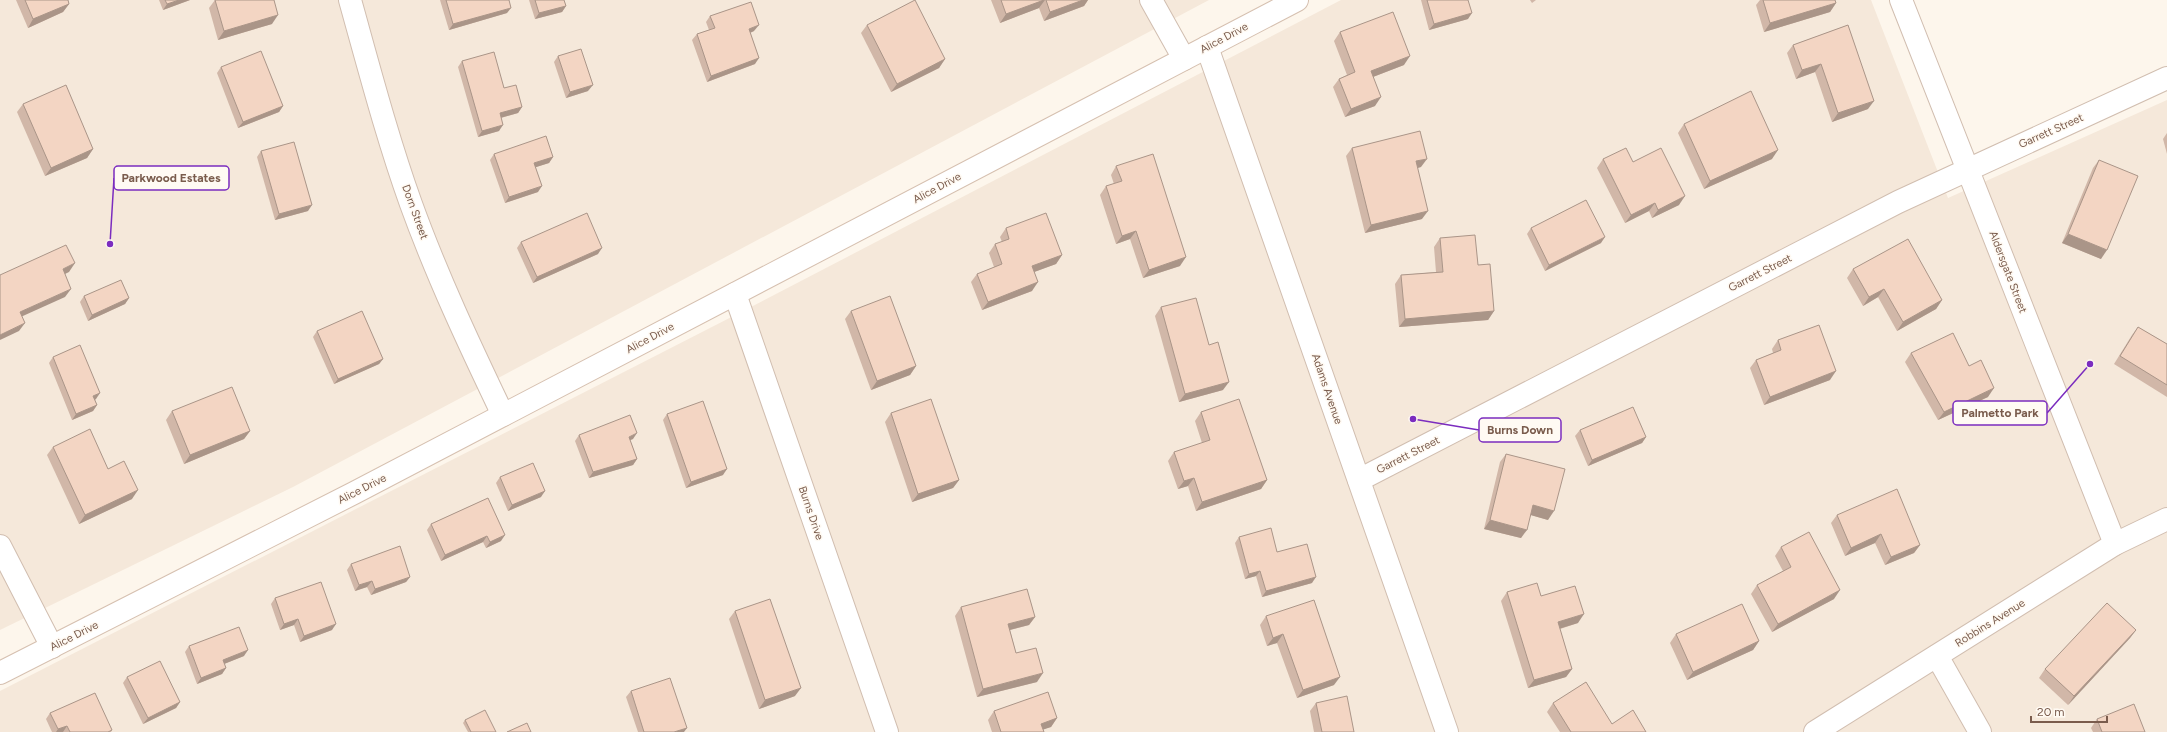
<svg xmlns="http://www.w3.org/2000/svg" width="2167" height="732" viewBox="0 0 2167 732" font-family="Figtree,sans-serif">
<rect width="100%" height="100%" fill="#fdf6ec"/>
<g fill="#f5e8da">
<path d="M0,0H1209L293,487L0,630Z"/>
<path d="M1341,0H1871L1948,198L2167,100V732H0V691L751,307Z"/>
</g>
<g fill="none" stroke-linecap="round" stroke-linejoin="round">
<defs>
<g id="street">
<path d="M350,0C369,68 387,137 411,204C437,276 470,346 503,415"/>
<path d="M1151,0L1184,59"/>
<path d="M1901,0L2115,544"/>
<path d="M1207,47L1447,732"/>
<path d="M735,294L887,732"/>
<path d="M1359,480L1898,202L2167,78"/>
<path d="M0,546L52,647"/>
<path d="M1937,656L1980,732"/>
<path d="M1815,732L2115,544L2167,519"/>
</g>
<path id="secondary" d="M0,673L354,493L1297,0"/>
</defs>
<use href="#street" stroke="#d1beb0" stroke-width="24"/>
<use href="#secondary" stroke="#d6c0b0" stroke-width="24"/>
<use href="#street" stroke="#fff" stroke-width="22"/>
<use href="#secondary" stroke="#fff" stroke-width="22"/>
</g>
<g fill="#d1b7a8">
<path d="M16,0H68L69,4L63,12L28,28Z"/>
<path d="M159,0H190L163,10Z"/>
<path d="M215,0L272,24L218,40L209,8Z"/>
<path d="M440,0H509L507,13L449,30Z"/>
<path d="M529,0H564L566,6L562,12L535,19Z"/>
<path d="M991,0H1088L1084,6L1044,21L1039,8L1000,23Z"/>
<path d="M1421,0H1468V19L1429,30Z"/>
<path d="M1530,0H1536L1532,3Z"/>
<path d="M1760,0H1835L1836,3L1830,12L1764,32L1756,5Z"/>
<path d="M710,16L754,31L750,33L755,64L707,82L692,40L697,34L709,30L706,22Z"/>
<path d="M867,25L945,59L939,68L891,92L861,33Z"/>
<path d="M1848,25L1868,109L1832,122L1815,72L1796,79L1787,53L1793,45Z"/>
<path d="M1340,32L1404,65L1373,77L1375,106L1345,117L1333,87L1339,79L1347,75L1334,41Z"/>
<path d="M558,56L588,91L566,98L554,62Z"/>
<path d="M462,61L504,88L522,107L518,113L501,118L499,131L478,137L458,67Z"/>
<path d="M221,67L283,106L279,112L238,128L217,73Z"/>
<path d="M23,104L93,149L87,158L45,176L17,112Z"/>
<path d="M1684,124L1772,159L1704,189L1678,133Z"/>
<path d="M2167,133V154L2163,139Z"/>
<path d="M1352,148L1421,167L1417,168L1422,219L1365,233L1346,156Z"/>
<path d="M261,151L308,211L275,220L257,157Z"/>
<path d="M494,154L553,157L549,163L536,167L538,192L505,203L490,160Z"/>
<path d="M1603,159L1633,162L1679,205L1652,218L1649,211L1625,223L1597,168Z"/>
<path d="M2099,160L2101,259L2062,243L2093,168Z"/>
<path d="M1116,166L1180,266L1143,278L1130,239L1116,244L1100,195L1106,186L1114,184L1111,175Z"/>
<path d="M1006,228L1062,255L1056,264L1034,272L1032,291L982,310L971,282L977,274L994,267L989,253L995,244L1002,242L1000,237Z"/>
<path d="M1531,228L1601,243L1545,271L1527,234Z"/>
<path d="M1440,238L1478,265L1494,311L1488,320L1399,327L1395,284L1401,275L1436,272L1434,247Z"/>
<path d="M521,242L598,254L533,283L517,248Z"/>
<path d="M1853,269L1942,300L1936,309L1897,331L1878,297L1863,306L1847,278Z"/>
<path d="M84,296L129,298L125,304L88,321L80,302Z"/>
<path d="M1161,307L1209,345L1223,390L1179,402L1155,316Z"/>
<path d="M851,311L916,366L910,375L871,390L845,319Z"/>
<path d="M2138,327L2167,344V397L2114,364L2132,335Z"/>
<path d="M317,331L383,359L379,364L334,384L313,337Z"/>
<path d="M1778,340L1830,380L1764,405L1750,368L1756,360L1773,353L1772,349Z"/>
<path d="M1911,353L1969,366L1988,397L1938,420L1905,362Z"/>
<path d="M53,357L96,399L95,400L97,405L93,411L72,420L49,363Z"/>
<path d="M172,411L250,431L244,439L184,464L166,420Z"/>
<path d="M1201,412L1267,480L1261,489L1196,511L1188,486L1178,489L1168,461L1174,452L1202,443L1195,421Z"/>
<path d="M891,413L959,480L953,488L912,502L885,422Z"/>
<path d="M667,414L723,475L686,488L663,420Z"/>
<path d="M1580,430L1646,437L1642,443L1588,466L1575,436Z"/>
<path d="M579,435L633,439L630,440L637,459L633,465L589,478L575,441Z"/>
<path d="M53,447L108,469L132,499L79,524L47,455Z"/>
<path d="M1506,454L1548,520L1531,515L1521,538L1484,529L1500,462Z"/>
<path d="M500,477L541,497L508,511L496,483Z"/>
<path d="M488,498L501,541L486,548L483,542L441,561L427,530L431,524Z"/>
<path d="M1837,515L1920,545L1914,553L1885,565L1875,543L1845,556L1831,523Z"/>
<path d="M1239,537L1277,552L1312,583L1262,597L1256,576L1245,579L1235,543Z"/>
<path d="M1781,547L1834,599L1772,632L1751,594L1757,585L1783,571L1775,556Z"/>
<path d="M351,564L410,577L406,582L371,595L367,587L355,591L347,570Z"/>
<path d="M1507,592L1541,596L1578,623L1560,629L1572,669L1566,677L1528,688L1501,601Z"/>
<path d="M275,598L332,630L300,642L294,625L280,630L271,604Z"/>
<path d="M961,607L1035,617L1029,625L1010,630L1016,653L1037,682L977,697L955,616Z"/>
<path d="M735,611L795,696L759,709L729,619Z"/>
<path d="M1266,616L1334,685L1297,698L1277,643L1267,646L1260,625Z"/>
<path d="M2136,630L2130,638L2068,705L2039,678L2045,669Z"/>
<path d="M1676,634L1759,641L1753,650L1687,680L1670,643Z"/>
<path d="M189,646L244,656L224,664L226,668L222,674L197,684L185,652Z"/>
<path d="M127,677L180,702L176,708L143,724L123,683Z"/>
<path d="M631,691L684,732H638L626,697Z"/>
<path d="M1316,703L1354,732H1314L1310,711Z"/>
<path d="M1553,703L1612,724L1646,732H1560L1547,712Z"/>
<path d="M994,711L1057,718L1051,727L1043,729L1044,732H992L988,720Z"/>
<path d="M50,713L112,730L111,732H52L46,719Z"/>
<path d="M2097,719L2145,732H2093L2091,728Z"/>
<path d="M465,720L496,732H468L463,723Z"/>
</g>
<g fill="#aa9588">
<path d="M179,0H190L163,10L167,4Z"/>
<path d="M1044,0H1045L1039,8L1000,23L1006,14Z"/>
<path d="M1083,0H1088L1084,6L1044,21L1050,12Z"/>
<path d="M1836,3L1830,12L1764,32L1770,23Z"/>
<path d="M69,4L63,12L28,28L33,19Z"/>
<path d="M566,6L562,12L535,19L539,13Z"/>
<path d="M511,8L507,13L449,30L453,24Z"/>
<path d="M1472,13L1468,19L1429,30L1434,24Z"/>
<path d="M278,15L272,24L218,40L224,31Z"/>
<path d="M759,25L754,31L745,35L749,29Z"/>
<path d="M1410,56L1404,65L1365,80L1371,71Z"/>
<path d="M759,58L755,64L707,82L711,76Z"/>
<path d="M945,59L939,68L891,92L897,84Z"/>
<path d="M1821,64L1815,72L1796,79L1802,70Z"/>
<path d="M593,85L588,91L566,98L570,92Z"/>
<path d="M1381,97L1375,106L1345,117L1351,109Z"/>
<path d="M1874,101L1868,109L1832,122L1838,113Z"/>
<path d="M283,106L279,112L238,128L243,122Z"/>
<path d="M522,107L518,113L496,119L500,113Z"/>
<path d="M503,125L499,131L478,137L482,131Z"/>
<path d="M93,149L87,158L45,176L51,168Z"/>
<path d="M1778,150L1772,159L1704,189L1710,181Z"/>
<path d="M553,157L549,163L530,169L534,163Z"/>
<path d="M1427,159L1421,167L1410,170L1416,161Z"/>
<path d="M542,186L538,192L505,203L509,197Z"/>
<path d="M1685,196L1679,205L1652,218L1658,210Z"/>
<path d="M1655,203L1649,211L1625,223L1631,215Z"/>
<path d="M312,205L308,211L275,220L279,214Z"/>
<path d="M1428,211L1422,219L1365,233L1371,225Z"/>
<path d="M1136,231L1130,239L1116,244L1122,236Z"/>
<path d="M2068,234L2107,250L2101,259L2062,243Z"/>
<path d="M1605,237L1601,243L1545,271L1549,265Z"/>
<path d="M602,248L598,254L533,283L537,277Z"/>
<path d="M1062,255L1056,264L1026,275L1032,266Z"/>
<path d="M1186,257L1180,266L1143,278L1149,270Z"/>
<path d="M75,263L69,272L57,278L63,269Z"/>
<path d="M1038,282L1032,291L982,310L988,302Z"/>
<path d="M71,289L65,297L14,320L20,312Z"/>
<path d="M1884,289L1878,297L1863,306L1869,297Z"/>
<path d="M129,298L125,304L88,321L92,315Z"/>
<path d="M1942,300L1936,309L1897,331L1903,322Z"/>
<path d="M1494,311L1488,320L1399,327L1405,319Z"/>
<path d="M25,323L19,331L0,340V335Z"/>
<path d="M383,359L379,364L334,384L338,379Z"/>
<path d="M916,366L910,375L871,390L877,381Z"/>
<path d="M1836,371L1830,380L1764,405L1770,397Z"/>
<path d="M1229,382L1223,390L1179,402L1185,394Z"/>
<path d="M1994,388L1988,397L1938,420L1944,412Z"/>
<path d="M100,393L96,399L89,402L93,396Z"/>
<path d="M97,405L93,411L72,420L76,414Z"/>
<path d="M250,431L244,439L184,464L190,455Z"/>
<path d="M637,433L633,439L625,442L629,437Z"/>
<path d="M1646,437L1642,443L1588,466L1592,460Z"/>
<path d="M637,459L633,465L589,478L593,472Z"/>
<path d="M727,469L723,475L686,488L691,482Z"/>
<path d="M1194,478L1188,486L1178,489L1184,481Z"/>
<path d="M959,480L953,488L912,502L918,494Z"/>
<path d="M1267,480L1261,489L1196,511L1202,502Z"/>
<path d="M138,490L132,499L79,524L85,515Z"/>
<path d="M545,491L541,497L508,511L512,505Z"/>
<path d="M1533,505L1554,511L1548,520L1527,514Z"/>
<path d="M1490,520L1527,530L1521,538L1484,529Z"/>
<path d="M1881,534L1875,543L1845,556L1851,548Z"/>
<path d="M505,535L501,541L486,548L490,542Z"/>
<path d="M487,536L483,542L441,561L445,555Z"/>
<path d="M1920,545L1914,553L1885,565L1891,557Z"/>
<path d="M1260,571L1256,576L1245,579L1249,574Z"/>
<path d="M410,577L406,582L371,595L375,589Z"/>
<path d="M1316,577L1312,583L1262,597L1266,591Z"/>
<path d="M372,581L367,587L355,591L359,585Z"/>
<path d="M1840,590L1834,599L1772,632L1778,624Z"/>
<path d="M1584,614L1578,623L1552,631L1558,622Z"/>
<path d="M1035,617L1029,625L1002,632L1008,624Z"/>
<path d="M298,619L294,625L280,630L284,624Z"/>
<path d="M336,624L332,630L300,642L304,636Z"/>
<path d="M2136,630L2130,638L2068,705L2074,696Z"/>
<path d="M1283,634L1277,643L1267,646L1273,638Z"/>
<path d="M1759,641L1753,650L1687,680L1693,672Z"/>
<path d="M248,650L244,656L219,666L223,660Z"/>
<path d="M226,668L222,674L197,684L201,678Z"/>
<path d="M1572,669L1566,677L1528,688L1534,680Z"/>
<path d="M1043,673L1037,682L977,697L983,689Z"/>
<path d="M1340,677L1334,685L1297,698L1303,690Z"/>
<path d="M801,688L795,696L759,709L765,700Z"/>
<path d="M180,702L176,708L143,724L148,718Z"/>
<path d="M1057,718L1051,727L1036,732L1041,724Z"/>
<path d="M67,726L63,732H56L58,729Z"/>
<path d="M687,728L684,732H674Z"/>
</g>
<g fill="#f3d5c3" stroke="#aa9588">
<path d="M25,0H68L69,4L33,19Z"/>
<path d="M165,0H179L167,4Z"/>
<path d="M215,0H274L278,15L224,31Z"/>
<path d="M446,0H509L511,8L453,24Z"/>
<path d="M535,0H564L566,6L539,13Z"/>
<path d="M915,0L945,59L897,84L867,25Z"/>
<path d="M1001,0H1044L1006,14Z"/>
<path d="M1046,0H1083L1050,12Z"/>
<path d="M1427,0H1468L1472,13L1434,24Z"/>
<path d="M1763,0H1835L1836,3L1770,23Z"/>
<path d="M751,2L759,25L749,29L759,58L711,76L697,34L715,28L710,16Z"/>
<path d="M1393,12L1410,56L1371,71L1381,97L1351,109L1339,79L1355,72L1340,32Z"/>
<path d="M1848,25L1874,101L1838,113L1821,64L1802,70L1793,45Z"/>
<path d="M581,49L593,85L570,92L558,56Z"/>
<path d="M261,51L283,106L243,122L221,67Z"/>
<path d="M494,52L504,88L516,85L522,107L500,113L503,125L482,131L462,61Z"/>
<path d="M66,85L93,149L51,168L23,104Z"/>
<path d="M1751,91L1778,150L1710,181L1684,124Z"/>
<path d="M1420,131L1427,159L1416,161L1428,211L1371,225L1352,148Z"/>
<path d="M546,136L553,157L534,163L542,186L509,197L494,154Z"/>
<path d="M294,142L312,205L279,214L261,151Z"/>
<path d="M1626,148L1633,162L1661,148L1685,196L1658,210L1655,203L1631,215L1603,159Z"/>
<path d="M1153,154L1186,257L1149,270L1136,231L1122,236L1106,186L1122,181L1116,166Z"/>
<path d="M2099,160L2138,176L2107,250L2068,234Z"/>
<path d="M1586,200L1605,237L1549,265L1531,228Z"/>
<path d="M587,213L602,248L537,277L521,242Z"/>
<path d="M1046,213L1062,255L1032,266L1038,282L988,302L977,274L1002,264L995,244L1009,239L1006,228Z"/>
<path d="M1475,235L1478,265L1490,264L1494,311L1405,319L1401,275L1443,272L1440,238Z"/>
<path d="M1908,239L1942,300L1903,322L1884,289L1869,297L1853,269Z"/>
<path d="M66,245L75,263L63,269L71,289L20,312L25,323L0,335V275Z"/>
<path d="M121,280L129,298L92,315L84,296Z"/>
<path d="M890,296L916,366L877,381L851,311Z"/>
<path d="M1196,298L1209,345L1218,342L1229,382L1185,394L1161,307Z"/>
<path d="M362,311L383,359L338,379L317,331Z"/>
<path d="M1819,325L1836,371L1770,397L1756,360L1781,350L1778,340Z"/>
<path d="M2138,327L2167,344V385L2120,356Z"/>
<path d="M1953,333L1969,366L1981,360L1994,388L1944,412L1911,353Z"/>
<path d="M80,345L100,393L93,396L97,405L76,414L53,357Z"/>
<path d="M232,387L250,431L190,455L172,411Z"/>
<path d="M931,399L959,480L918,494L891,413Z"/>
<path d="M1239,399L1267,480L1202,502L1194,478L1184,481L1174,452L1210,440L1201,412Z"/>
<path d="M703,401L727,469L691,482L667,414Z"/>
<path d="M1633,407L1646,437L1592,460L1580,430Z"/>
<path d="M630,415L637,433L629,437L637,459L593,472L579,435Z"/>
<path d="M90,429L108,469L124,461L138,490L85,515L53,447Z"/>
<path d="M1506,454L1565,469L1554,511L1533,505L1527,530L1490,520Z"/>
<path d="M533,463L545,491L512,505L500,477Z"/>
<path d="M1897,489L1920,545L1891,557L1881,534L1851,548L1837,515Z"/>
<path d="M488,498L505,535L490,542L487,536L445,555L431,524Z"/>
<path d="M1271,528L1277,552L1307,544L1316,577L1266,591L1260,571L1249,574L1239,537Z"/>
<path d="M1809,532L1840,590L1778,624L1757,585L1791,567L1781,547Z"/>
<path d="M400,546L410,577L375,589L372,581L359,585L351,564Z"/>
<path d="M321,582L336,624L304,636L298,619L284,624L275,598Z"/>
<path d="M1537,583L1541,596L1575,586L1584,614L1558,622L1572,669L1534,680L1507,592Z"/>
<path d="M1027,589L1035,617L1008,624L1016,653L1036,648L1043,673L983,689L961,607Z"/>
<path d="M770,599L801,688L765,700L735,611Z"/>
<path d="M1314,600L1340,677L1303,690L1283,634L1273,638L1266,616Z"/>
<path d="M2107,603L2136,630L2074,696L2045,669Z"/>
<path d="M1742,604L1759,641L1693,672L1676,634Z"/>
<path d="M239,627L248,650L223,660L226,668L201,678L189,646Z"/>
<path d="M160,661L180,702L148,718L127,677Z"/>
<path d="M670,678L687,728L674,732H644L631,691Z"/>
<path d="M1586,682L1612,724L1633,710L1646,732H1571L1553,703Z"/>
<path d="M1048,692L1057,718L1041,724L1044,732H1001L994,711Z"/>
<path d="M95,693L112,730L108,732H70L67,726L58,729L50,713Z"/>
<path d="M1347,696L1354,732H1322L1316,703Z"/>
<path d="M2134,704L2145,732H2102L2097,719Z"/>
<path d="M485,710L496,732H471L465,720Z"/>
<path d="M527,723L531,732H507Z"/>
</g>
<g text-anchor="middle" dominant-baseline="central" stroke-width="3" stroke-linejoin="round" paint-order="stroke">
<g font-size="11" fill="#7a5c4d" stroke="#fffaf3">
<text transform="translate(1224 38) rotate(-28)">Alice Drive</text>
<text transform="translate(2051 131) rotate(-24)">Garrett Street</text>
<text transform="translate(937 188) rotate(-28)">Alice Drive</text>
<text transform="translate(415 212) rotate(70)">Dorn Street</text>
<text transform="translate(2008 272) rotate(69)">Aldersgate Street</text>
<text transform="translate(1760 273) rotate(-27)">Garrett Street</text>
<text transform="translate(650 338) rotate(-28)">Alice Drive</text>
<text transform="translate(1327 389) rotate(71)">Adams Avenue</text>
<text transform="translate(1408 455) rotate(-27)">Garrett Street</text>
<text transform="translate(362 489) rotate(-27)">Alice Drive</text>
<text transform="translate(811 513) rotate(71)">Burns Drive</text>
<text transform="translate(1990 623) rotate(-32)">Robbins Avenue</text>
<text transform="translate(74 636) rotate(-27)">Alice Drive</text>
</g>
</g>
<path fill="none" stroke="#7b2cbf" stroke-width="1.5" d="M110 244L114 178M2090 364L2047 413M1413 419L1479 430"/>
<g fill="#7b2cbf" stroke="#fffaf3" stroke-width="1.5">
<circle cx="110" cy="244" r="4"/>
<circle cx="2090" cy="364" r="4"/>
<circle cx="1413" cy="419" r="4"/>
</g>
<g fill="#fffaf3" stroke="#7b2cbf" stroke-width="1.5">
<rect x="114" y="166" width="115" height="24" rx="4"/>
<rect x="1953" y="401" width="94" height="24" rx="4"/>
<rect x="1479" y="418" width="82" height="24" rx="4"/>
</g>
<g font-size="12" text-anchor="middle" font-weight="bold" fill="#7a5c4d">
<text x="171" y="182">Parkwood Estates</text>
<text x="2000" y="417">Palmetto Park</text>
<text x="1520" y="434">Burns Down</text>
</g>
<path d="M2031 716v6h76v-6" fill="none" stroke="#7a5c4d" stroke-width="2"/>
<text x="2037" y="716" font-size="12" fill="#7a5c4d" stroke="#fffaf3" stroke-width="3" paint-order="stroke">20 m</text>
</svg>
